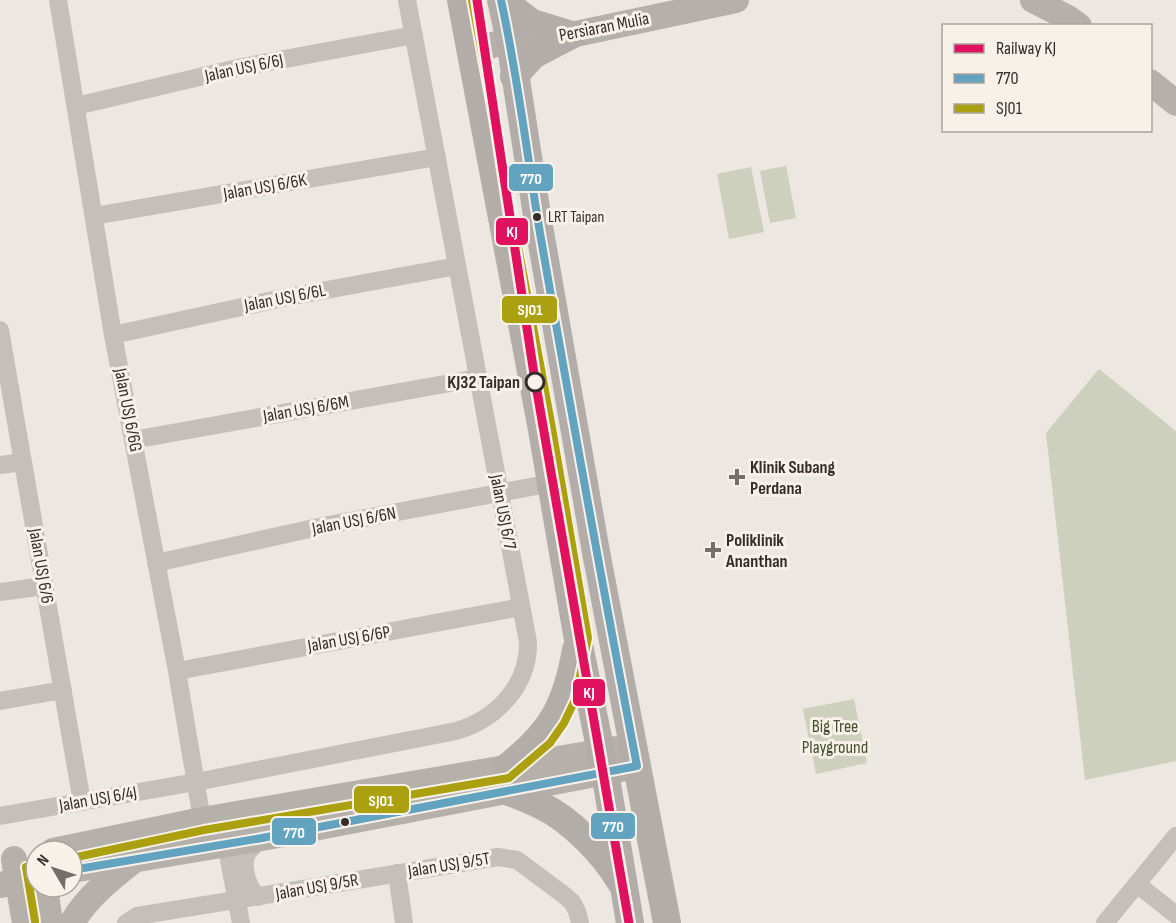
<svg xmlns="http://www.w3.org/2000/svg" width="1176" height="923" viewBox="0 0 1176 923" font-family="'Sofia Sans Condensed',sans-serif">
<rect width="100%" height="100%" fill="#ece7e1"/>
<g fill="#cdd0bc">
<path d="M786,166L796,218L770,223L760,171Z"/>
<path d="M751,167L764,232L729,239L717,174Z"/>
<path d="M1099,369L1176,431V761L1085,780L1046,433Z"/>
<path d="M854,699L867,763L816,774L803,709Z"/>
</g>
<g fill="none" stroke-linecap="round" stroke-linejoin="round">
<g stroke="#c5bfba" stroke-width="18">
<path d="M58,0L113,335L177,671L202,820"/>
<path d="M76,106L242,67L414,35"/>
<path d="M94,216L437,157"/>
<path d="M0,330L82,802"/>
<path d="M113,335L283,298L457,266"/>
<path d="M133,440L478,378"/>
<path d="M0,465L23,462"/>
<path d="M156,563L323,526L552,483"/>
<path d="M0,592L44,586"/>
<path d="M177,671L521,607"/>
<path d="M0,701L63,690"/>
<path d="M0,816L196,782L456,731C496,719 529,686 528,642L407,0"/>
<path d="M226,844L241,923"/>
<path d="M397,873L404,923"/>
<path d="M1137,884L1176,915"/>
<path d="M258,897C248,887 240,866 248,852C252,847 257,843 262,838"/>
<path d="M126,923L137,916L498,857L517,860L564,895L572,902L577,911L580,923"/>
<path d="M1105,923L1176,836"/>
</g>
<g stroke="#b6b0ab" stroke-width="26">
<path d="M1033,0L1068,18L1079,26"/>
<path d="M471,50L510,41L571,35L736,0"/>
<path d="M1150,82L1176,103"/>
<path d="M53,851L202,820L634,746"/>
<path d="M14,859L25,923"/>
<path d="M72,870L262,838L637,766"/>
<path d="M0,885L36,877"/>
<path d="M45,887L50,923"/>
<path d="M72,923C87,897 110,879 133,861"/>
</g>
<g stroke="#b3ada9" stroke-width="28">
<path d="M461,0L542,430L578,640L605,772L630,923"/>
<path d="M501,0L510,41L537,215L596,552L667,923"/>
<path d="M502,0L532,23L571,35"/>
<path d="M514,76L533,55L571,35"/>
<path d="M506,768C552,732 566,706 576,650"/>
<path d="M507,791C519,796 531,800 542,806C571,820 604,854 620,881"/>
</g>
<defs>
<g id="bus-1">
<path d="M596,729L630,923"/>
<path d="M72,870L262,838L637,766C603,589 571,411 540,233C527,156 518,77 501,0"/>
</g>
<g id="bus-2">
<path d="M72,858L204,830L509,778L550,743L564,723L575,700L588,638L552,428L472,0"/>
<path d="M35,921L26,867L36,865"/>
</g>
</defs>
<use href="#bus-1" stroke="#f8f1e9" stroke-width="12"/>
<use href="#bus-2" stroke="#f8f1e9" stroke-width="12"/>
<use href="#bus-1" stroke="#62a3c0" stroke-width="8"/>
<use href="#bus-2" stroke="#aaa010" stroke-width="8"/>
<defs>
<path id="rail-1" d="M477,0L534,374L629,923"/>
</defs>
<use href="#rail-1" stroke="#f8f1e9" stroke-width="14"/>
<use href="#rail-1" stroke="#e0115f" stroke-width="9"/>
</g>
<g fill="#352d29" stroke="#f8f1e9" stroke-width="2">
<circle cx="537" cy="217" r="5"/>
<circle cx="345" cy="822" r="5"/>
</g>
<circle fill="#f8f1e9" stroke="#352d29" stroke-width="3" cx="535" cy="382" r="9"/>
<g fill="#756e69" stroke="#f8f1e9" stroke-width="2">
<path d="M734 468h6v6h6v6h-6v6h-6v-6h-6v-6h6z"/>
<path d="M710 541h6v6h6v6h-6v6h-6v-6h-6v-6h6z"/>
</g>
<g text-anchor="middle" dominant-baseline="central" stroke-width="6" stroke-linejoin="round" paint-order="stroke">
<g font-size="16" fill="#352d29" stroke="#f8f1e9" text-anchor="start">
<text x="548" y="217">LRT Taipan</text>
</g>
<g font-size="18" fill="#352d29" stroke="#f8f1e9">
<text transform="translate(604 27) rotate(-11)">Persiaran Mulia</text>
<text transform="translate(244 68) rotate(-12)">Jalan USJ 6/6J</text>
<text transform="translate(265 187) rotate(-10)">Jalan USJ 6/6K</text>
<text transform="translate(285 298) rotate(-11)">Jalan USJ 6/6L</text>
<text transform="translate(306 409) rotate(-10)">Jalan USJ 6/6M</text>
<text transform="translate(128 410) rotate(79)">Jalan USJ 6/6G</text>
<text transform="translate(503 512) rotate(79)">Jalan USJ 6/7</text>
<text transform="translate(354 521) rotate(-11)">Jalan USJ 6/6N</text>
<text transform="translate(41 566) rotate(80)">Jalan USJ 6/6</text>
<text transform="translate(349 639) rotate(-10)">Jalan USJ 6/6P</text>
<text transform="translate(98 799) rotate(-10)">Jalan USJ 6/4J</text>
<text transform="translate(449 865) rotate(-9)">Jalan USJ 9/5T</text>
<text transform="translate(317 887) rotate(-10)">Jalan USJ 9/5R</text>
</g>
<g font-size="18" font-weight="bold" fill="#352d29" stroke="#f8f1e9" text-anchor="end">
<text x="520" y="382">KJ32 Taipan</text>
</g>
<g font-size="18" font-weight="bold" fill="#352d29" stroke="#f8f1e9" text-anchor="start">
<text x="750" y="467">Klinik Subang<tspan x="750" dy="21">Perdana</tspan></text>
<text x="726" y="540">Poliklinik<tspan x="726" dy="21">Ananthan</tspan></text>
</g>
<g font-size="18" fill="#44512f" stroke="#f8f1e9">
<text x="835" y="726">Big Tree<tspan x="835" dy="21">Playground</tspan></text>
</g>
</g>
<g stroke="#f8f1e9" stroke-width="2">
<rect x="508" y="163" width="46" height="29" rx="6" fill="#62a3c0"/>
<rect x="495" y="217" width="34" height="29" rx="6" fill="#e0115f"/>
<rect x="501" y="295" width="57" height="29" rx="6" fill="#aaa010"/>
<rect x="572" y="678" width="34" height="29" rx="6" fill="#e0115f"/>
<rect x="353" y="785" width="57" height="29" rx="6" fill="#aaa010"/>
<rect x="590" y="812" width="46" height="28" rx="6" fill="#62a3c0"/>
<rect x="271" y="817" width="46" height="29" rx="6" fill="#62a3c0"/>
</g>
<g font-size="16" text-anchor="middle" font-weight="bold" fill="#fff">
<text x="531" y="184">770</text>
<text x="512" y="237">KJ</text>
<text x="530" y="315">SJ01</text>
<text x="589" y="698">KJ</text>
<text x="381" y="806">SJ01</text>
<text x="613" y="832">770</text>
<text x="294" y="838">770</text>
</g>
<rect x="942" y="24" width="210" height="108" fill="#f8f1e9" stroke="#aaa39c" stroke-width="1.5"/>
<rect x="954" y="44" width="30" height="9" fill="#e0115f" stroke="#aaa39c" stroke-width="1.5"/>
<text x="996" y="54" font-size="18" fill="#352d29">Railway KJ</text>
<rect x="954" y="74" width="30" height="9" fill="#62a3c0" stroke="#aaa39c" stroke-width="1.5"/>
<text x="996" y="84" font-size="18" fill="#352d29">770</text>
<rect x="954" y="104" width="30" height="9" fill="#aaa010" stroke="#aaa39c" stroke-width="1.5"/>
<text x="996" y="114" font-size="18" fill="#352d29">SJ01</text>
<g transform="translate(54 869) rotate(309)"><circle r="28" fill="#f8f1e9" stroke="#aaa39c" stroke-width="1.5"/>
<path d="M0-4.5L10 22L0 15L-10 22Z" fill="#756e69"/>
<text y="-9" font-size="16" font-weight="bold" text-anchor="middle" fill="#352d29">N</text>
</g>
</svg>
